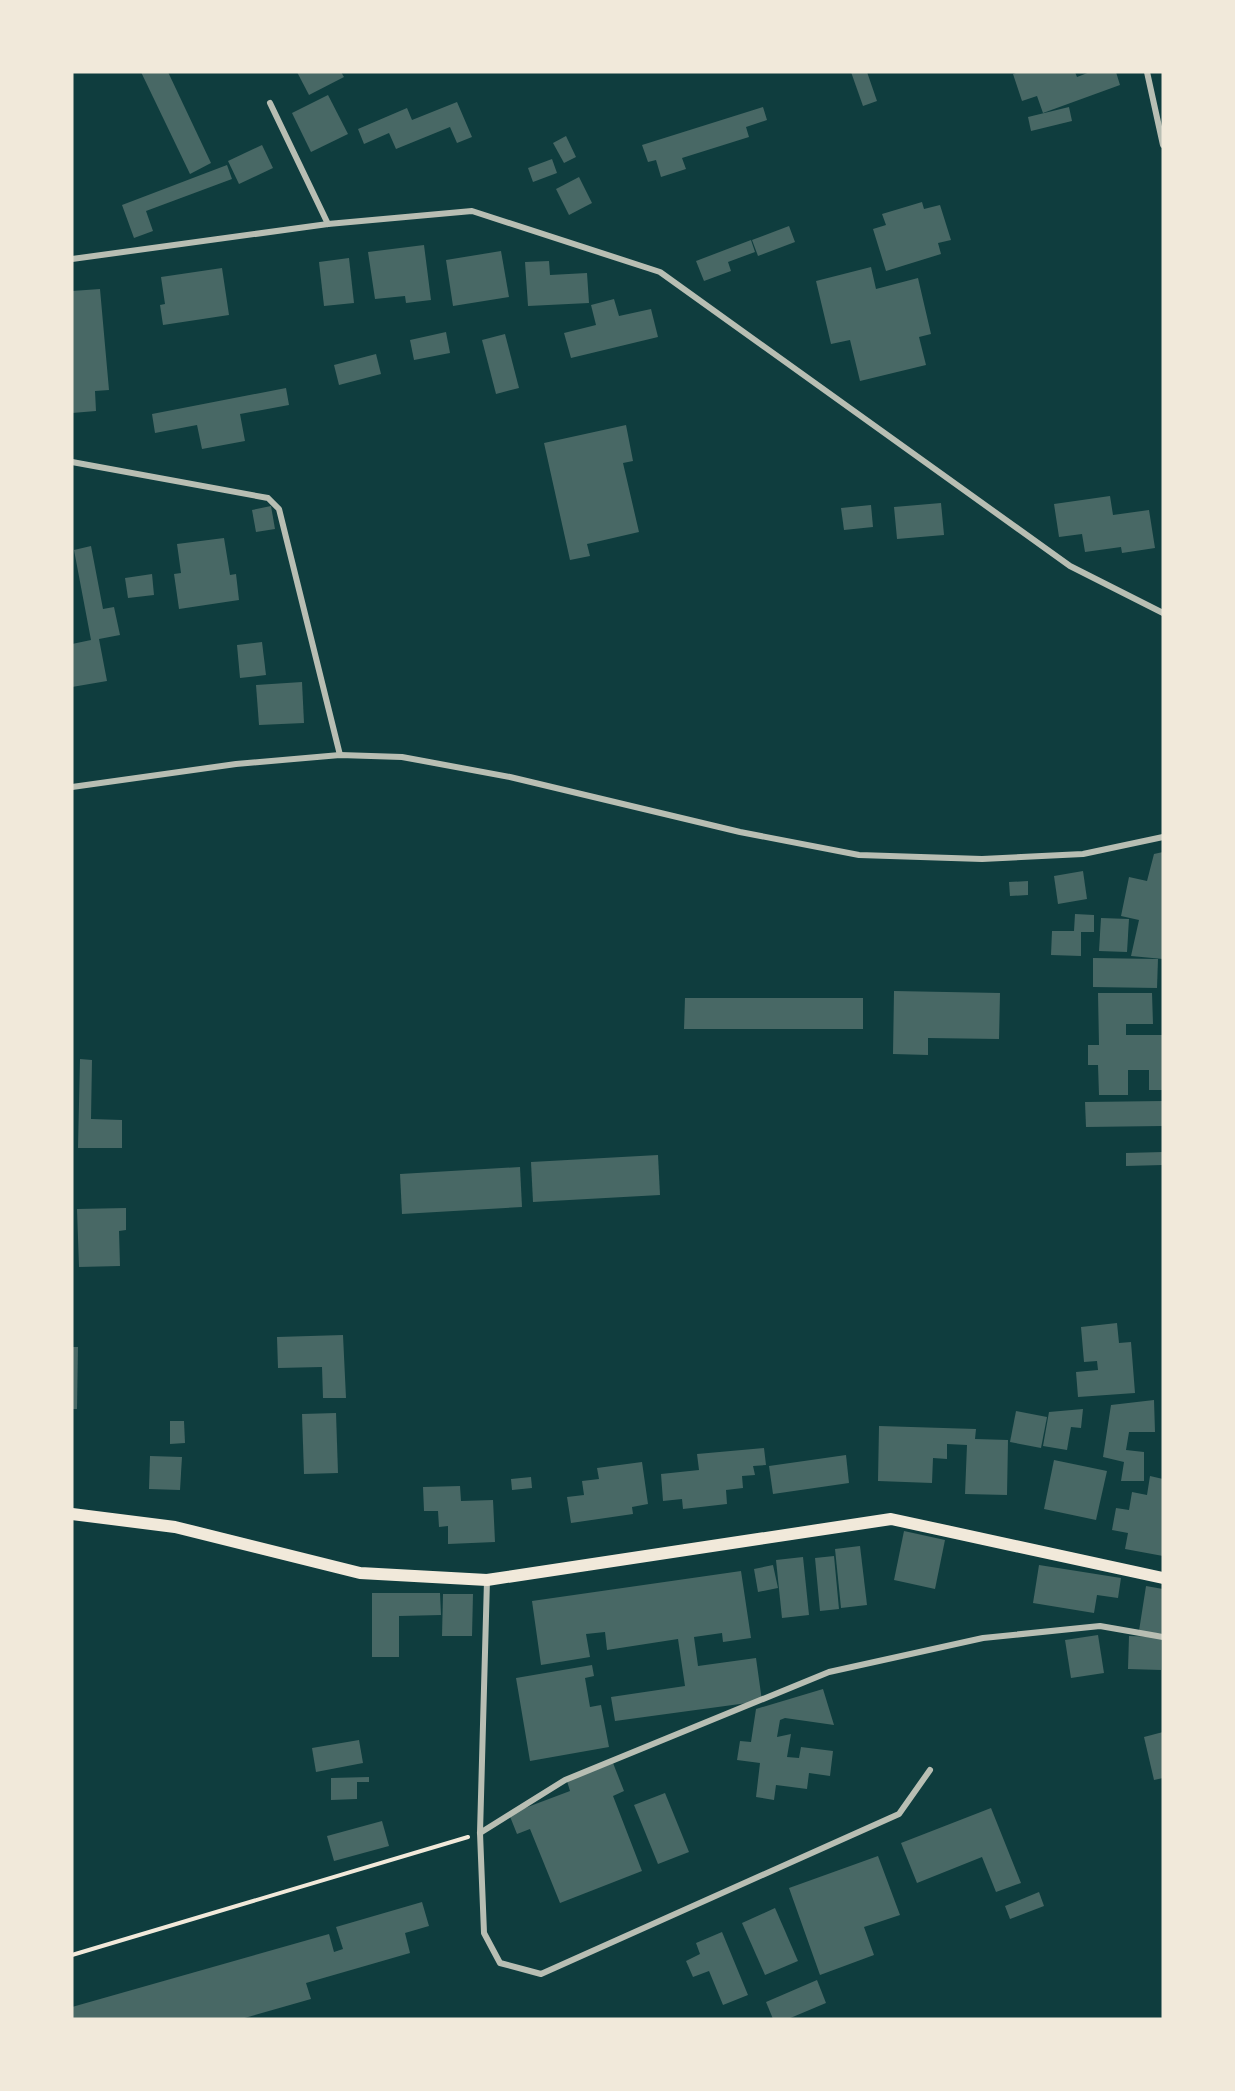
<svg xmlns="http://www.w3.org/2000/svg" width="1235" height="2091" font-family="'Space Grotesk',sans-serif">
	<rect width="100%" height="100%" fill="#0f3d3e"/>
	<g fill="#486865">
		<path d="M141,72h27l43,91 -21,11z"/>
		<path d="M297,72h44l3,5 -35,18z"/>
		<path d="M851,72h16l10,29 -14,5z"/>
		<path d="M1019,72h56l2,5 13,-5h26l4,13 -77,28 -6,-17 -15,5 -9,-27z"/>
		<path d="M328,95l20,39 -37,18 -19,-39z"/>
		<path d="M457,102l15,35 -15,6 -7,-16 -54,22 -7,-16 -25,11 -6,-15 49,-21 5,12z"/>
		<path d="M763,107l4,13 -21,7 3,10 -67,21 4,11 -25,8 -5,-17 -8,2 -6,-17z"/>
		<path d="M1069,107l3,14 -41,10 -3,-14z"/>
		<path d="M566,136l10,21 -12,6 -11,-20z"/>
		<path d="M262,145l11,23 -34,16 -11,-23z"/>
		<path d="M552,159l5,14 -24,9 -5,-14z"/>
		<path d="M227,165l5,14 -86,32 7,20 -19,7 -12,-33z"/>
		<path d="M579,177l13,26 -23,12 -13,-26z"/>
		<path d="M922,202l2,7 16,-4 11,35 -13,3 3,11 -55,17 -13,-42 13,-4 -4,-11z"/>
		<path d="M789,226l6,16 -37,14 -6,-16z"/>
		<path d="M751,240l4,12 -27,10 3,9 -27,10 -8,-20z"/>
		<path d="M424,245l7,55 -25,3 -1,-7 -30,3 -7,-47z"/>
		<path d="M501,251l8,46 -56,9 -7,-46z"/>
		<path d="M349,258l5,45 -30,3 -5,-44z"/>
		<path d="M549,261l1,14 37,-2 2,30 -61,3 -3,-44z"/>
		<path d="M871,267l5,22 42,-11 13,56 -12,3 7,28 -66,16 -10,-41 -19,4 -15,-63z"/>
		<path d="M222,268l7,47 -66,10 -3,-20 5,-1 -4,-27z"/>
		<path d="M100,289l9,101 -14,1 1,20 -24,2v-122z"/>
		<path d="M614,299l5,17 32,-7 7,28 -87,21 -7,-25 32,-8 -5,-20z"/>
		<path d="M446,332l4,21 -36,7 -4,-20z"/>
		<path d="M505,334l14,54 -23,6 -14,-54z"/>
		<path d="M376,354l5,20 -42,11 -5,-20z"/>
		<path d="M286,388l3,17 -49,9 5,27 -43,8 -5,-24 -42,8 -3,-19z"/>
		<path d="M626,425l7,36 -10,2 16,69 -52,12 3,12 -20,4 -26,-117z"/>
		<path d="M1110,496l3,19 36,-5 6,38 -33,5 -1,-6 -36,5 -3,-18 -23,3 -5,-33z"/>
		<path d="M941,503l3,32 -47,4 -3,-32z"/>
		<path d="M871,505l2,22 -29,3 -3,-22z"/>
		<path d="M271,506l4,23 -19,3 -4,-22z"/>
		<path d="M224,538l6,37 6,-1 3,26 -60,9 -5,-35 7,-1 -4,-29z"/>
		<path d="M91,546l12,63 11,-2 6,28 -21,4 8,42 -35,6v-43l19,-4 -17,-90z"/>
		<path d="M152,574l2,21 -26,3 -3,-20z"/>
		<path d="M262,642l4,33 -26,3 -3,-33z"/>
		<path d="M302,682l2,41 -45,2 -3,-40z"/>
		<path d="M1163,852v107l-32,-3 8,-36 -18,-4 8,-39 18,4 7,-27z"/>
		<path d="M1083,871l4,28 -29,5 -4,-28z"/>
		<path d="M1028,881v14l-18,1 -1,-14z"/>
		<path d="M1075,914l19,1v17h-13v24l-30,-1 1,-24h22z"/>
		<path d="M1101,918l28,1 -2,33 -28,-1z"/>
		<path d="M1093,958l65,1 -1,29 -64,-1z"/>
		<path d="M894,991l106,2 -1,46 -71,-1v17l-35,-1z"/>
		<path d="M1098,993h54l1,31h-27v11h37v55h-14v-20h-21v25h-29l-1,-30h-10v-20h11z"/>
		<path d="M685,998h178v31h-179z"/>
		<path d="M80,1059l12,1 -1,59 31,1v28h-44z"/>
		<path d="M1163,1101v25l-77,1 -1,-25z"/>
		<path d="M1163,1152v13l-37,1v-13z"/>
		<path d="M658,1155l2,40 -127,7 -2,-40z"/>
		<path d="M520,1167l2,40 -120,7 -2,-40z"/>
		<path d="M126,1208v22l-7,1 1,35 -41,1 -2,-58z"/>
		<path d="M1117,1323l2,20 12,-1 4,51 -57,4 -2,-25 22,-2 -1,-9 -13,1 -3,-35z"/>
		<path d="M343,1335l3,63h-23l-1,-31 -44,1 -1,-31z"/>
		<path d="M72,1347h6l-1,62h-5z"/>
		<path d="M1154,1400l1,32h-26l-3,18 18,2v29h-23l3,-19 -21,-5 8,-52z"/>
		<path d="M1083,1409l-2,19 -10,-1 -4,23 -24,-4 6,-34z"/>
		<path d="M1016,1411l31,6 -6,31 -31,-6z"/>
		<path d="M336,1413l2,60 -34,1 -2,-60z"/>
		<path d="M170,1421h14l1,22 -15,1z"/>
		<path d="M879,1426l97,3 -1,10 33,1 -1,55 -42,-1 2,-49 -20,-1v15l-14,-1 -1,25 -54,-2z"/>
		<path d="M764,1448l2,17 -13,1 2,9 -13,1 1,12 -17,2 1,14 -44,5 -1,-10 -19,2 -2,-27 38,-4 -2,-16z"/>
		<path d="M846,1455l3,28 -76,11 -4,-28z"/>
		<path d="M150,1456l32,1 -2,33 -31,-1z"/>
		<path d="M1054,1460l53,11 -11,49 -52,-11z"/>
		<path d="M642,1462l6,42 -16,3 1,7 -62,9 -4,-26 17,-2 -2,-14 17,-2 -2,-11z"/>
		<path d="M1150,1476l13,3v77l-38,-7 3,-16 -16,-3 4,-22 13,2 3,-18 15,3z"/>
		<path d="M531,1477l1,11 -20,2 -1,-11z"/>
		<path d="M460,1486l1,15 32,-1 2,42 -47,2v-18l-9,1 -1,-16h-14l-1,-24z"/>
		<path d="M904,1531l41,9 -10,49 -41,-9z"/>
		<path d="M860,1546l7,59 -26,3 -6,-59z"/>
		<path d="M834,1556l5,53 -19,2 -5,-53z"/>
		<path d="M803,1557l6,58 -27,3 -6,-58z"/>
		<path d="M773,1565l5,23 -20,4 -4,-23z"/>
		<path d="M1039,1565l82,13 -3,20 -21,-3 -3,18 -61,-10z"/>
		<path d="M741,1571l10,67 -28,4 -1,-9 -28,4 4,29 58,-8 6,43 -147,20 -4,-24 74,-11 -7,-47 -71,11 -2,-18 -19,2 4,23 -49,8 -9,-64z"/>
		<path d="M1146,1586l17,3v45l-24,-3z"/>
		<path d="M372,1593h68l1,22 -42,1v41h-27z"/>
		<path d="M443,1594h30l-1,42h-30z"/>
		<path d="M1098,1635l6,38 -33,5 -6,-38z"/>
		<path d="M1129,1636l32,1v33l-33,-1z"/>
		<path d="M592,1665l2,11 -9,2 5,29 11,-2 8,42 -79,14 -14,-83z"/>
		<path d="M823,1689l11,36 -49,-7 -5,2 -3,17 14,-3 -4,23 12,1 2,-11 32,4 -3,25 -21,-3 -2,16 -31,-4 -2,15 -18,-3 4,-34 -23,-3 3,-19 11,1 5,-33z"/>
		<path d="M1163,1732v46l-9,2 -10,-43z"/>
		<path d="M359,1740l4,23 -47,9 -4,-24z"/>
		<path d="M613,1763l11,28 -11,5 29,75 -82,32 -30,-74 -13,5 -8,-20 61,-23 -3,-10z"/>
		<path d="M369,1777v5h-12v17l-26,1v-22z"/>
		<path d="M665,1793l24,59 -31,12 -24,-59z"/>
		<path d="M991,1808l30,75 -25,9 -14,-35 -65,26 -16,-40z"/>
		<path d="M382,1821l7,25 -55,15 -7,-25z"/>
		<path d="M878,1856l22,59 -36,12 10,28 -54,20 -31,-87z"/>
		<path d="M1039,1892l5,14 -34,13 -5,-13z"/>
		<path d="M422,1902l7,24 -24,7 5,20 -104,30 5,16 -70,20h-169v-12l257,-73 5,18 9,-3 -7,-22z"/>
		<path d="M775,1908l23,53 -33,14 -23,-52z"/>
		<path d="M722,1932l26,63 -25,10 -14,-34 -16,6 -7,-16 14,-7 -4,-11z"/>
		<path d="M817,1980l9,23 -38,16h-15l-7,-17z"/>
	</g>
	<g fill="none" stroke-linecap="round" stroke-linejoin="round">
		<path stroke="#f1e9da" stroke-width="4" d="M72,1955l396,-118"/>
		<g stroke="#b8beb3" stroke-width="6">
			<path d="M1147,72l16,73"/>
			<path d="M270,103l58,121"/>
			<path d="M72,259l256,-35 144,-13 188,61 410,294 93,47"/>
			<path d="M72,462l196,36 11,11 61,246"/>
			<path d="M72,787l164,-23 104,-9 62,2 108,20 230,55 119,23 123,4 101,-5 80,-17"/>
			<path d="M487,1580l-7,253 4,100 16,30 41,11 358,-160 31,-44"/>
			<path d="M480,1833l85,-53 264,-108 154,-34 117,-12 63,11"/>
		</g>
		<path stroke="#f1e9da" stroke-width="12" d="M72,1514l103,13 185,46 127,7 404,-61 272,59"/>
	</g>
	<rect width="1235" height="2091" fill="none" stroke="#f1e9da" stroke-width="147"/>
</svg>
